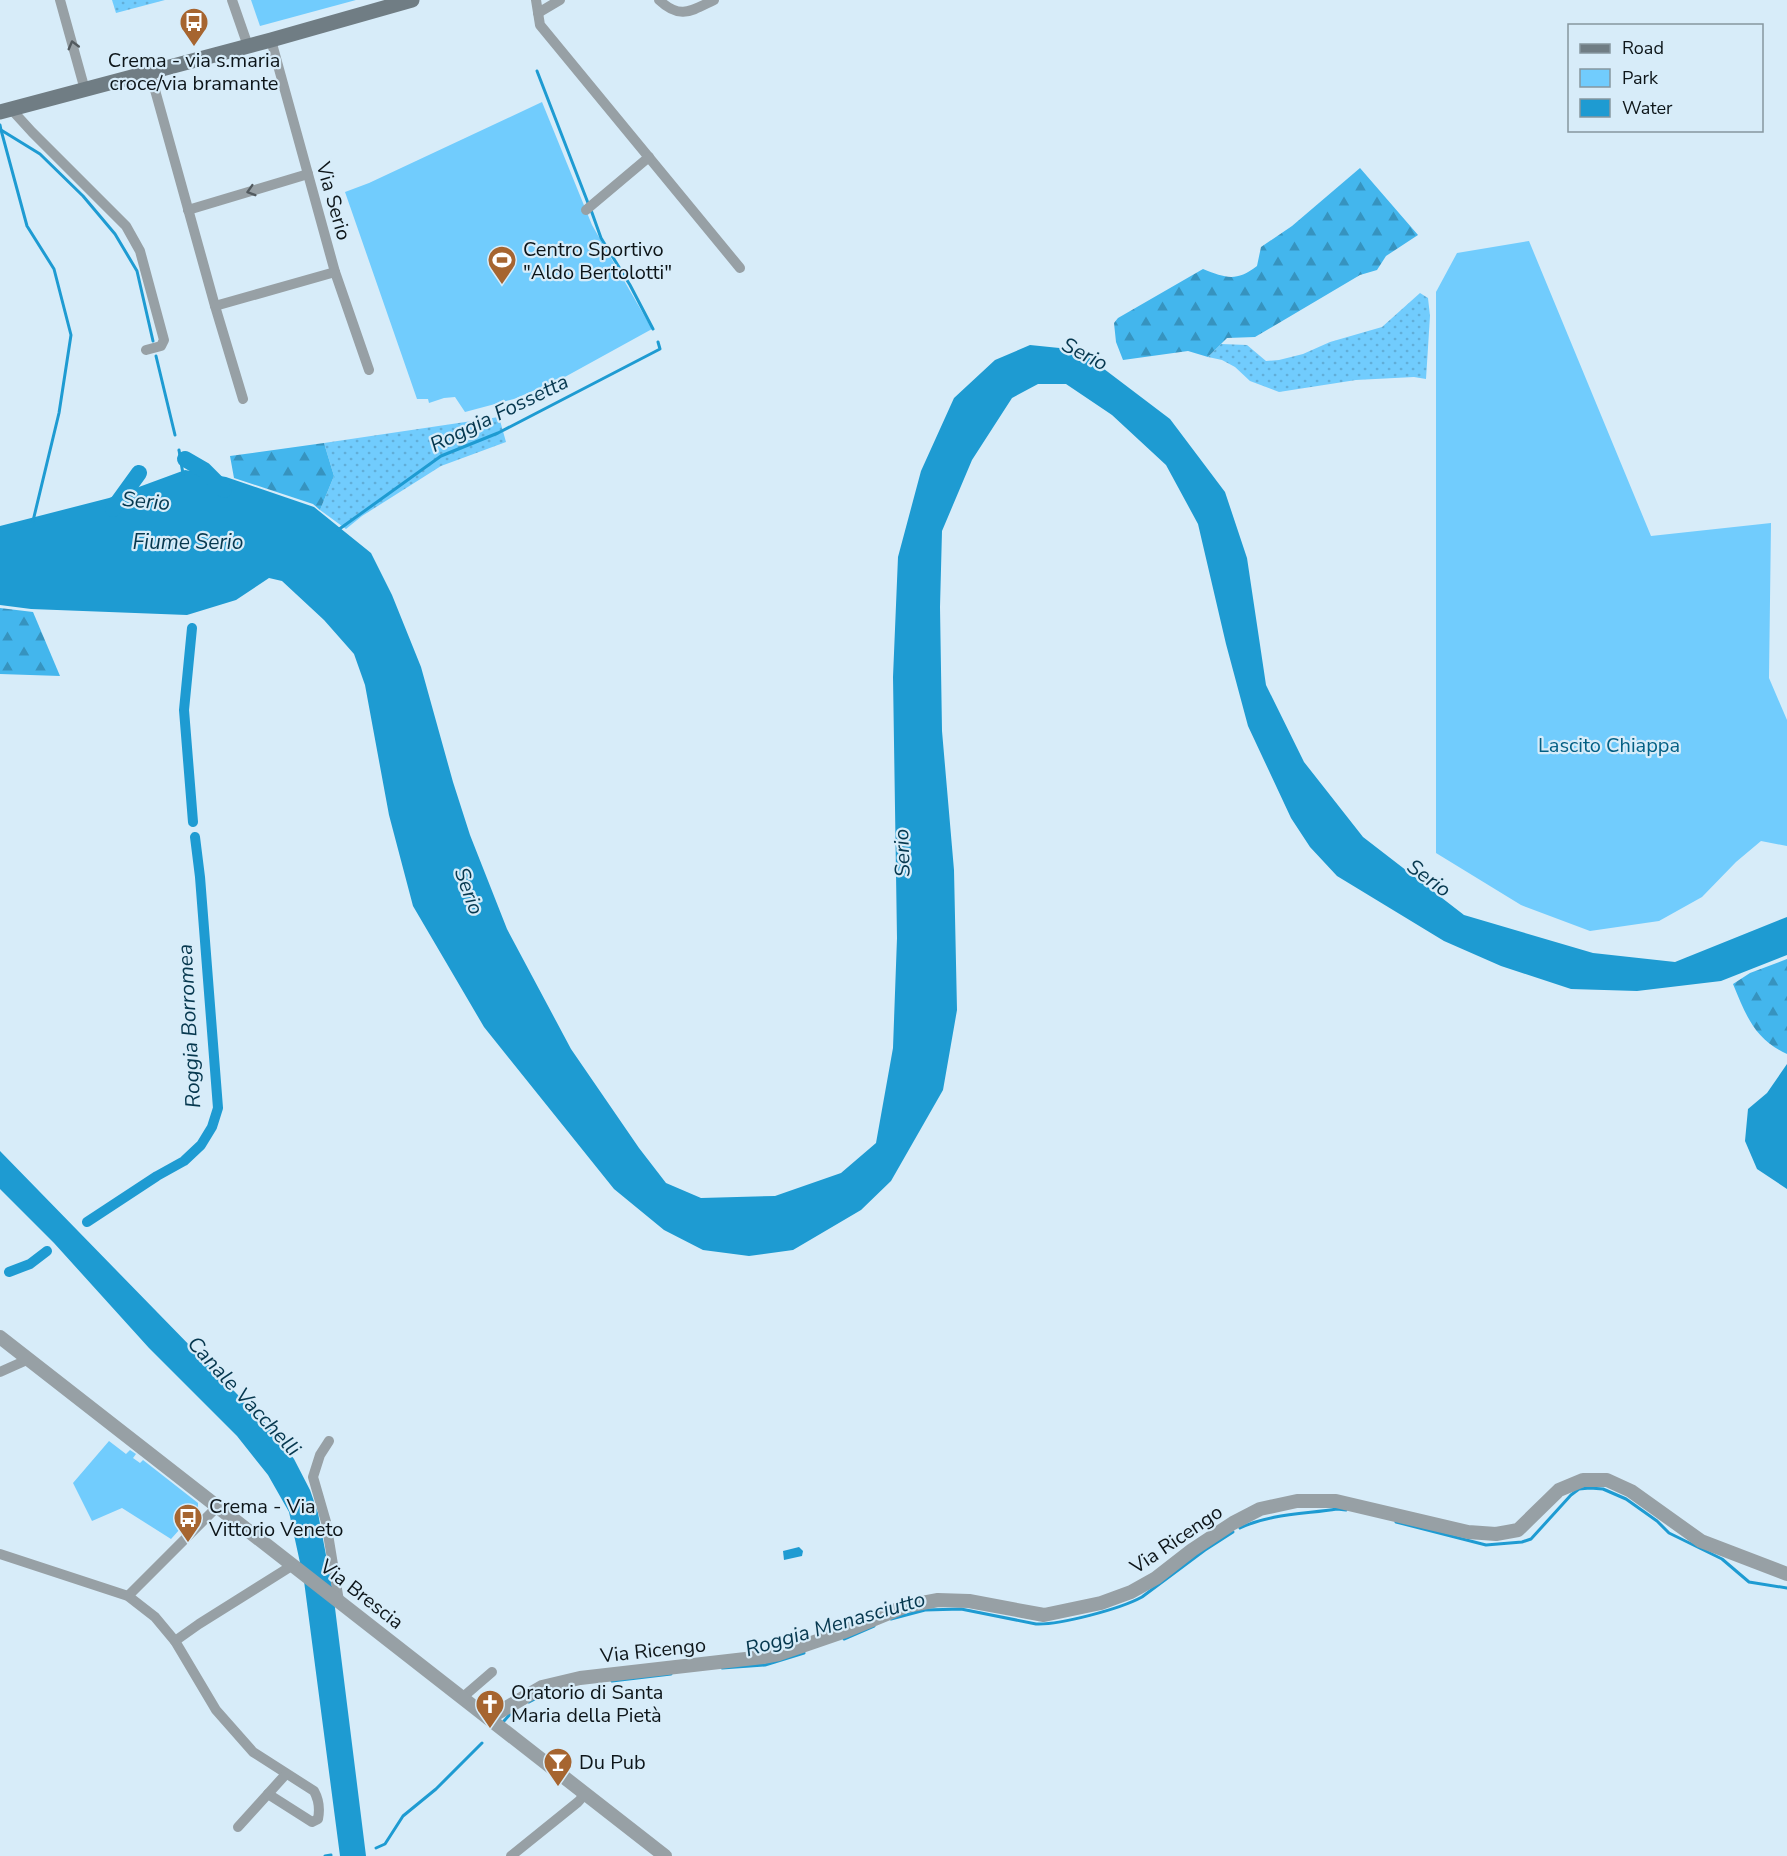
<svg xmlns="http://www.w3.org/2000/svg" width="1787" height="1856" font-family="'Nunito Sans',sans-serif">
	<defs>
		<pattern id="grass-dots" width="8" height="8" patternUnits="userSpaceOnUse" patternTransform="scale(1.5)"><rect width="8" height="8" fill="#71ccfd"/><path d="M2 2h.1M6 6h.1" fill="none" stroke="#61aed8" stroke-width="1.8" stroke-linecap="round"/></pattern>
		<pattern id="forest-firs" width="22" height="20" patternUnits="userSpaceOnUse" patternTransform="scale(1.5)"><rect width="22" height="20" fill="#43b6ed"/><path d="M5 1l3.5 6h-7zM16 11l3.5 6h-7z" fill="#3693bf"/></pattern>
	</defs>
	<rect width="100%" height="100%" fill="#d7ecf9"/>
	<g fill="url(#grass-dots)">
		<path d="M112,0h53l-49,13z"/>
		<path d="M1420,293l8,5 2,18 -4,63 -12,-2 -58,3 -77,12 -29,-11 -15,-14 -13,-7 -14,-3 13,-13 26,1 19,16 13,-1 24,-6 27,-12 52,-15z"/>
		<path d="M499,417l7,25 -65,24 -79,50 -16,13 -26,-19 14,-34 -10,-33z"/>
	</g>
	<g fill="url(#forest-firs)">
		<path d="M1360,168l58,67 -32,21 -9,14 -17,5 -105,62 -28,1 -19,19 -20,-6 -65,9 -7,-18 -2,-19 4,-5 85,-49c23,9 33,13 54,-3l4,-19 31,-21z"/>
		<path d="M324,443l10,33 -14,34 -7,-6 -79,-26 -4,-22z"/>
		<path d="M0,608l33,4 27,64 -60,-2z"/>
		<path d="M1787,959v95c-33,-15 -41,-39 -54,-70l17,-11z"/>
	</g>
	<g fill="#71ccfd">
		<path d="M251,0h105l-96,26z"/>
		<path d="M542,102l50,123 60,104 -89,49 -49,21 -49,13 -10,-15 -11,1 -15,5 -1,-4h-11l-72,-207 24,-9z"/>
		<path d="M1529,241l122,295 120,-13 -2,155 18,42v126l-26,-5 -25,21 -34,35 -43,24 -69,10 -69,-26 -85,-52v-561l21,-39z"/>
		<path d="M109,1441l17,13 4,-4 6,4 -3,4 7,5 3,-3 55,43v6l-27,30 -49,-31 -30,13 -19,-38z"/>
	</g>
	<g fill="#1e9bd2">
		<path d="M1030,345l49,5 91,69 55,73 22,66 19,127 38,77 59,75 101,78 129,38 82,9 112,-45v38l-66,26 -84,10 -66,-2 -70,-23 -57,-25 -107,-65 -27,-29 -19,-29 -43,-92 -22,-82 -28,-120 -32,-59 -54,-50 -46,-31h-28l-26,14 -40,62 -30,71 -2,76 2,124 12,139 3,140 -14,80 -52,91 -30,29 -68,40 -44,6 -46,-6 -39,-20 -50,-41 -130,-162 -71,-121 -24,-91 -24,-130 -11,-31 -30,-34 -42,-39 -13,-3 -33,22 -49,15 -156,-6 -31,-4v-79l109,-28 76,-28 41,7 88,30 57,46 21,42 29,72 32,115 17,53 37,94 64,120 68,99 27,35 35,15 74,-2 66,-23 35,-30 17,-95 4,-110 -4,-261 5,-120 23,-86 33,-73 41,-38z"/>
		<path d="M1787,1064v125l-30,-20 -12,-28 3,-32 19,-16z"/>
		<path d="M0,1151l273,280 21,28 16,31 8,23 15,79 33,264h-26l-36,-275 -15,-69 -21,-37 -31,-39 -88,-88 -95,-105 -54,-54z"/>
		<path d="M799,1547l4,4 -1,5 -18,4 -1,-9z"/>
	</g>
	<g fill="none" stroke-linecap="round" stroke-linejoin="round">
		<g stroke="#1e9bd2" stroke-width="3">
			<path d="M537,71l51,132"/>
			<path d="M0,125l1,5 39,24 43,42 32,38 22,37 16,70"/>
			<path d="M1,130l26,96 27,43 17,66 -12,78 -26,108"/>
			<path d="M591,210l10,28 29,47 23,44"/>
			<path d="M156,356l19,79"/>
			<path d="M179,450l4,24"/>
			<path d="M338,530l103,-74 57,-23 162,-84 -2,-7"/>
			<path d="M1396,1522l90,23 36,-3 9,-3 40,-44 8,-6 11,-1 13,1 23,10 31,22 12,12 53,26 27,23 38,6"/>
			<path d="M1240,1528c29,-14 65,-14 97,-19l9,1"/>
			<path d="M891,1619l34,-9 36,-1 75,15c24,1 84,-15 106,-27l63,-47 28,-18"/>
			<path d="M844,1639l30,-13"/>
			<path d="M722,1668l43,-3 39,-12"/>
			<path d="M612,1681l59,-7"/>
			<path d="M529,1702l21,-11"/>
			<path d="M504,1721l9,-10"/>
			<path d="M376,1848l9,-4 18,-28 33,-27 46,-46"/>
			<path d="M325,1856l6,-1"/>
		</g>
		<g stroke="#1e9bd2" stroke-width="10">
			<path d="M192,628l-8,82 9,112"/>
			<path d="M87,1222l70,-46 27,-15 17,-16 11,-18 6,-19 -18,-231 -5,-40"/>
			<path d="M9,1272l21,-8 17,-13"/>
		</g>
		<g stroke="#1e9bd2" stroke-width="16">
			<path d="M185,459l19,11 20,20"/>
			<path d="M113,509l26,-36"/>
		</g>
		<g stroke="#97a0a5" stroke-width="10">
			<path d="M60,0l25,90"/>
			<path d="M232,0l16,46"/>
			<path d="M536,0l4,25 200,243"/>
			<path d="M659,0c21,20 32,11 55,0"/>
			<path d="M538,13l22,-13"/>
			<path d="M271,40l64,232 34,98"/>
			<path d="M150,72l65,234 28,93"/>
			<path d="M11,109l21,23 94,94 14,25 24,89 -3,6 -15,4"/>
			<path d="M188,210l120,-36"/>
			<path d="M586,210l63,-53"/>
			<path d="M215,306l120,-34"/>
			<path d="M0,1372l29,-13"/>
			<path d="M329,1441l-9,14 -7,22 13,45 13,79"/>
			<path d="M0,1554l128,42 27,21 20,24 41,69 37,42 61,39c5,9 6,18 4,28l-6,3 -44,-28"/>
			<path d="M128,1596l89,-89"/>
			<path d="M175,1641l24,-17 94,-59"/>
			<path d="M463,1697l29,-25"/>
			<path d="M238,1827l48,-53"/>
			<path d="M511,1856l67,-54 8,-9"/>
		</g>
		<g stroke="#97a0a5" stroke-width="14">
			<path d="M0,1337l665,519"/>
			<path d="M489,1718l53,-31 38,-9 183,-21 16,-3 64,-22 63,-26 32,-6 31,1 75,14 57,-12 30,-11 25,-14 36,-28 41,-27 27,-14 37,-8h39l132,31 28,2 22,-4 41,-40 24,-10h24l24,11 70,50 86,33"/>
		</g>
		<path stroke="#707d84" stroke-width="15" d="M0,112l271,-72 141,-40"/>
	</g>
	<defs><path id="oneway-chevron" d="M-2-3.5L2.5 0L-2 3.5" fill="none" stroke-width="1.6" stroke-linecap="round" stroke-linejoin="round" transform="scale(1.5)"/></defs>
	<g stroke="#525a5f">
		<use href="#oneway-chevron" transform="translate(73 45) rotate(-105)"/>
		<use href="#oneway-chevron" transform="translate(251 191) rotate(163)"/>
	</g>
	<defs>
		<g id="bus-pin" transform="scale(1.5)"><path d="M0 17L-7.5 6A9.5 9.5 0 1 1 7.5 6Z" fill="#a66530" stroke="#d7ecf9"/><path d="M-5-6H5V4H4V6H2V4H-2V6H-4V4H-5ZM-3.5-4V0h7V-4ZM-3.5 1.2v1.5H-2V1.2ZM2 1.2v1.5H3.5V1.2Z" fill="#fff"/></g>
		<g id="stadium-pin" transform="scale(1.5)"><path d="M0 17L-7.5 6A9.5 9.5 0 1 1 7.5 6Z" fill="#a66530" stroke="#d7ecf9"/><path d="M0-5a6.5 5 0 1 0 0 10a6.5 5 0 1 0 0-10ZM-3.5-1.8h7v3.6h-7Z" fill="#fff"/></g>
		<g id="church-pin" transform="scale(1.5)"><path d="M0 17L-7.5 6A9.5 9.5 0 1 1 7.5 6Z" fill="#a66530" stroke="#d7ecf9"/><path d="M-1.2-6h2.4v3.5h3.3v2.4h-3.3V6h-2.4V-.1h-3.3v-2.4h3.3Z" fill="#fff"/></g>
		<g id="bar-pin" transform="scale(1.5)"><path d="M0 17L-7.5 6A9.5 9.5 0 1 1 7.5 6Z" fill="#a66530" stroke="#d7ecf9"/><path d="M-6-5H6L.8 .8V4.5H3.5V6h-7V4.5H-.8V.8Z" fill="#fff"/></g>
	</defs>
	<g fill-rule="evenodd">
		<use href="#bus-pin" x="194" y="22"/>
		<use href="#stadium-pin" x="502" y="260"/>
		<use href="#bus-pin" x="188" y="1518"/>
		<use href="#church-pin" x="490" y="1704"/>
		<use href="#bar-pin" x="558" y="1762"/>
	</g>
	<g text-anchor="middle" stroke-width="4.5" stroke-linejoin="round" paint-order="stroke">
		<g font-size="20" fill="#0d1519" stroke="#d7ecf9" text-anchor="start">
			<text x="194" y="67" text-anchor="middle">Crema - via s.maria<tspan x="194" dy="23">croce/via bramante</tspan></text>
			<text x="523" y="256">Centro Sportivo<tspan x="523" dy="23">"Aldo Bertolotti"</tspan></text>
			<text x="209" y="1513">Crema - Via<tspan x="209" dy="23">Vittorio Veneto</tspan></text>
			<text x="511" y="1699">Oratorio di Santa<tspan x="511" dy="23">Maria della Pietà</tspan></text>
			<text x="579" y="1769">Du Pub</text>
		</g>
		<g font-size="20" fill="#0d1519" stroke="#d7ecf9">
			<text transform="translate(334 201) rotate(74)" y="7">Via Serio</text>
			<text transform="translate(1176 1539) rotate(-34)" y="7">Via Ricengo</text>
			<text transform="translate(362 1594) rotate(38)" y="7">Via Brescia</text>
			<text transform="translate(653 1650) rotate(-6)" y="7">Via Ricengo</text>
		</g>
		<g font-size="20" fill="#025f84" stroke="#d7ecf9">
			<text x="1609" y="752">Lascito Chiappa</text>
		</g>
		<g font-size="21" font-style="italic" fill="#06384f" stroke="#d7ecf9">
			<text transform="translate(1085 354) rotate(27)" y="7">Serio</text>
			<text transform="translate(499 413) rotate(-26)" y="7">Roggia Fossetta</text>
			<text transform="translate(146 501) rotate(5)" y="7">Serio</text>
			<text x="188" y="549">Fiume Serio</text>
			<text transform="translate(902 853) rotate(-92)" y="7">Serio</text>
			<text transform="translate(1429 878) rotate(36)" y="7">Serio</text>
			<text transform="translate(469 891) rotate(70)" y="7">Serio</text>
			<text transform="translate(189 1026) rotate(-93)" y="7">Roggia Borromea</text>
			<text transform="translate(244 1396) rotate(47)" y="7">Canale Vacchelli</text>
			<text transform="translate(835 1624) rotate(-16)" y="7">Roggia Menasciutto</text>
		</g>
	</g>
	<rect x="1568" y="24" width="195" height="108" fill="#d7ecf9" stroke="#86969f" stroke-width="1.5"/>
	<rect x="1580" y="44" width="30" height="9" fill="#707d84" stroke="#86969f" stroke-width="1.5"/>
	<text x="1622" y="54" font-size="18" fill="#0d1519">Road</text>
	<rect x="1580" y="69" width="30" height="18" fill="#71ccfd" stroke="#86969f" stroke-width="1.5"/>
	<text x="1622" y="84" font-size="18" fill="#0d1519">Park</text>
	<rect x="1580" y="99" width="30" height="18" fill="#1e9bd2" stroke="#86969f" stroke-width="1.5"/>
	<text x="1622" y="114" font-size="18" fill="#0d1519">Water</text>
</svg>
